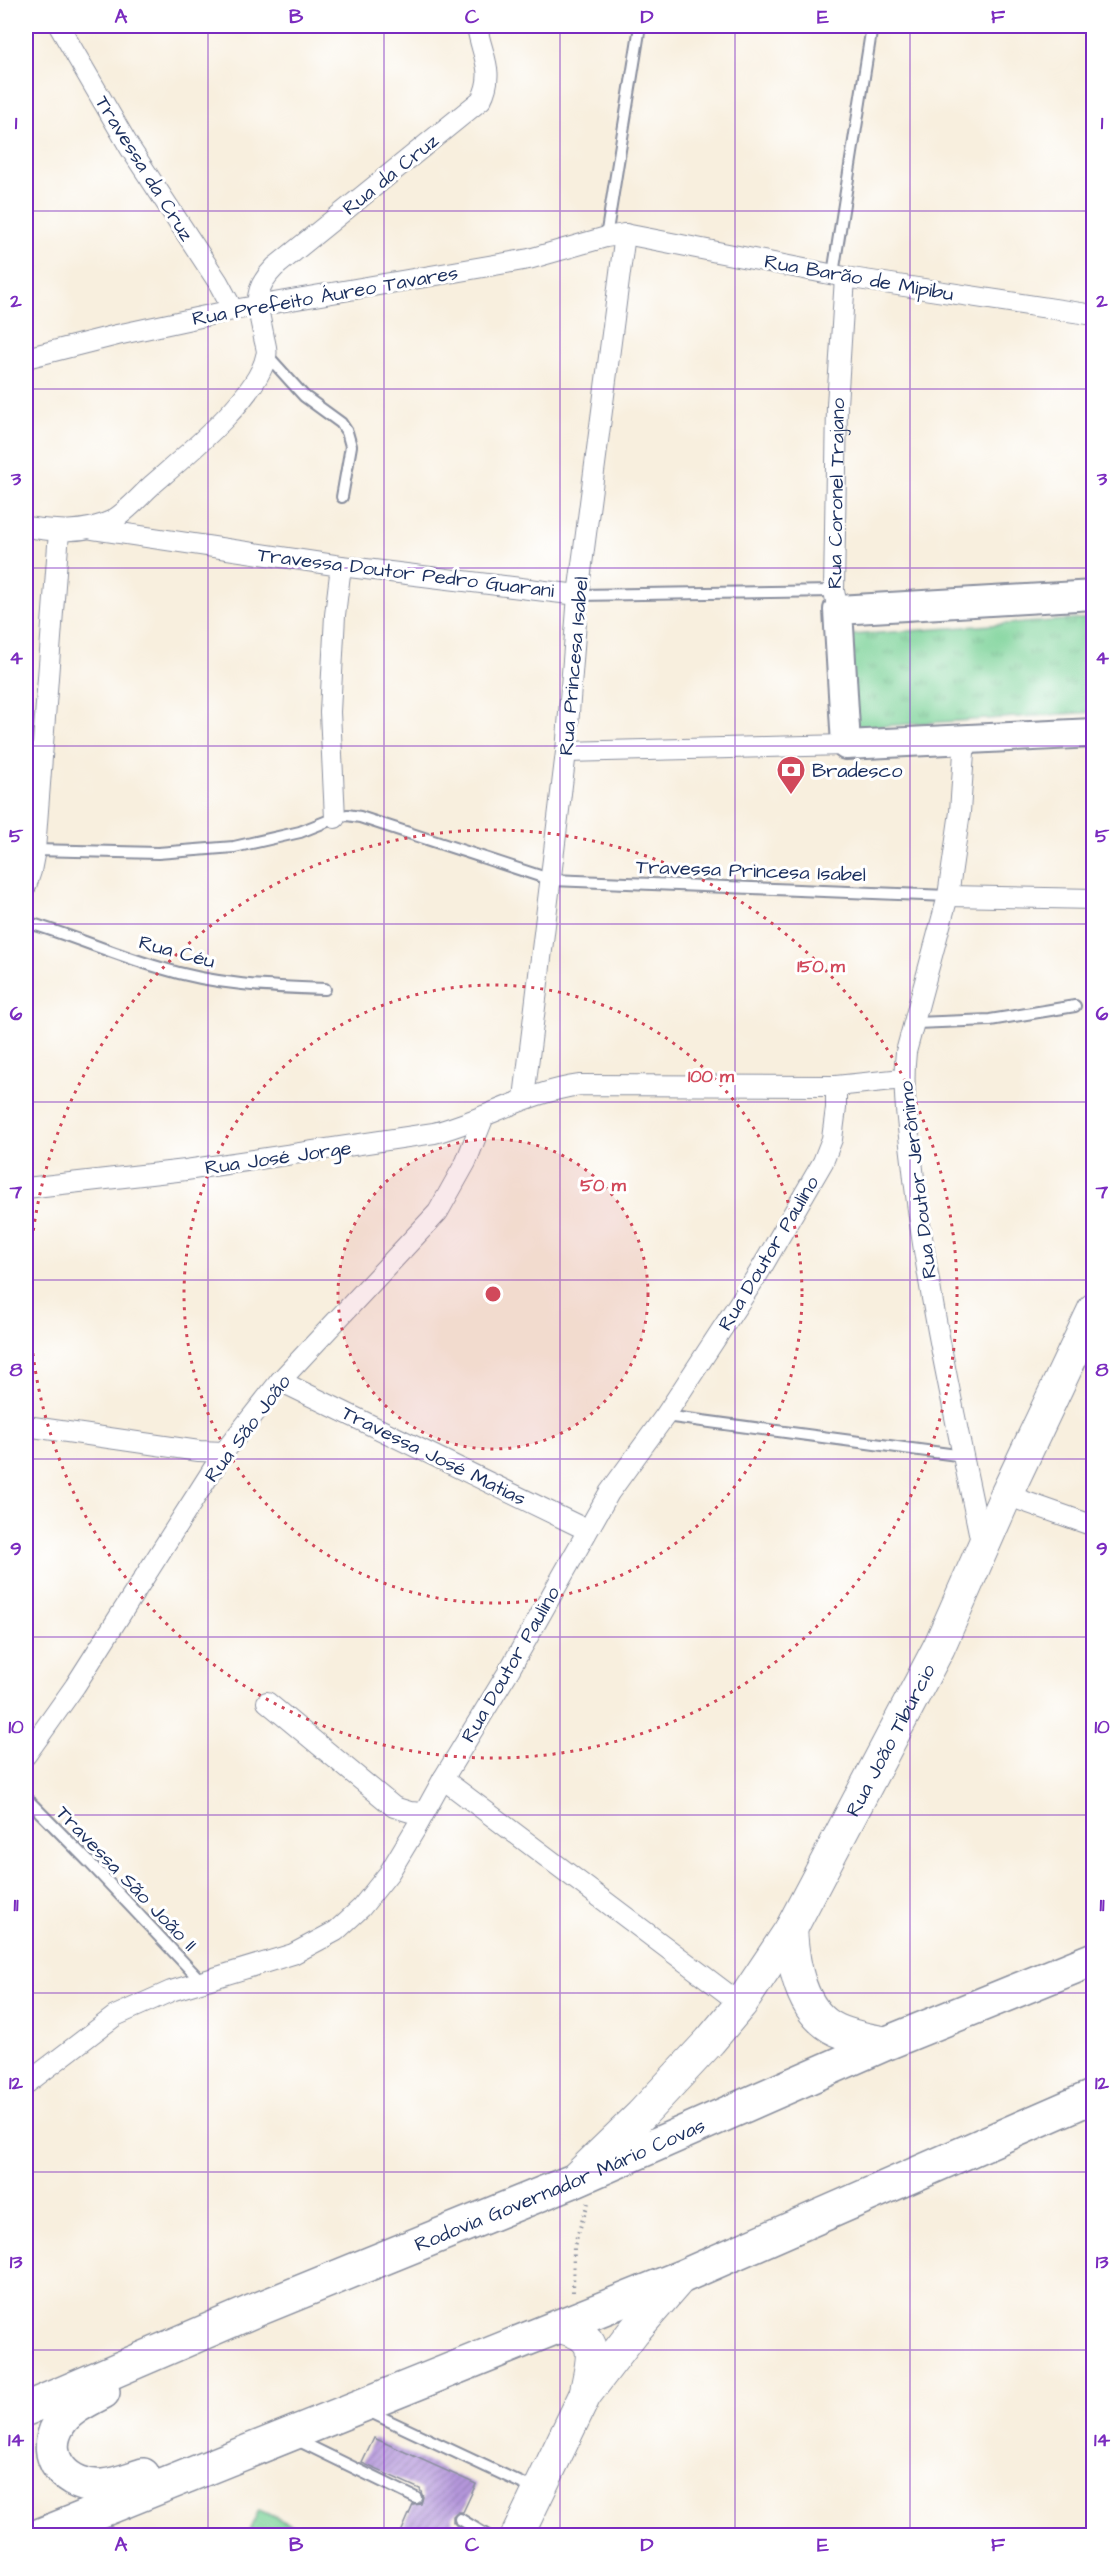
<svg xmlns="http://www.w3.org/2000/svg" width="1119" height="2561" font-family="'Architects Daughter',sans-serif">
	<defs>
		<pattern id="park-tufts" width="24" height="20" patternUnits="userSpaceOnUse" patternTransform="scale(1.5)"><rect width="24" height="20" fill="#79d196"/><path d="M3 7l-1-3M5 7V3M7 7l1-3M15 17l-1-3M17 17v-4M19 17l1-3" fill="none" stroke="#62aa7e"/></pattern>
		<pattern id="building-hatch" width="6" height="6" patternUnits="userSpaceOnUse" patternTransform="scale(1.5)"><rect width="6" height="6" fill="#b597db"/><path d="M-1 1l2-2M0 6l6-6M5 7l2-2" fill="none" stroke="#927cb5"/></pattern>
	</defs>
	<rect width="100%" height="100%" fill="#fff"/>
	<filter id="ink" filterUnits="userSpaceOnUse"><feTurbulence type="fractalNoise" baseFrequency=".0167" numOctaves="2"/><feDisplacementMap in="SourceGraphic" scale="12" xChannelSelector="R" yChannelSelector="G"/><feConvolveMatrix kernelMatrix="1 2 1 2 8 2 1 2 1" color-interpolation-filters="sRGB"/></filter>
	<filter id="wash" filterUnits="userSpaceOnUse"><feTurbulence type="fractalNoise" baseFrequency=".008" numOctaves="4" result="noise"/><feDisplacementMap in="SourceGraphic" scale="24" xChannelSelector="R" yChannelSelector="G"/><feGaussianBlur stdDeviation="1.35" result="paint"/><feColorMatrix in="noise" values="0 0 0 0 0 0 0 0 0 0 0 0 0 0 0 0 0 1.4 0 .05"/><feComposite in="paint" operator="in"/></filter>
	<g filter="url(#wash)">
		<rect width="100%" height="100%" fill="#f8efde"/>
		<path fill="url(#park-tufts)" stroke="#4a807a" stroke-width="1.5" d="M1093,618v94l-241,16v-93z"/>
		<path fill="#79d196" stroke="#4a807a" stroke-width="1.5" d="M259,2510l55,25h1h-68z"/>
		<g id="blocks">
			<path fill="url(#building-hatch)" d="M374,2438l102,46 -13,28h-6l-4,4v6l4,4 -4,9h-53l13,-30 8,-1 2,-7 -3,-8 -58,-26z"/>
		</g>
	</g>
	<g filter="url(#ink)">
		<use href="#blocks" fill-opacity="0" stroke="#8a8f9e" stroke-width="1.5"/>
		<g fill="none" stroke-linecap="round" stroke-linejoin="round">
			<g stroke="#8a8f9e" stroke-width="14">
				<g id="lane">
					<path d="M606,237l34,-211"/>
					<path d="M833,274l39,-248"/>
					<path d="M267,355l37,41 37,27 6,9 4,14 -9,51"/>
					<path d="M578,595l256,-4"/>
					<path d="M35,850l123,3 76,-6 66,-15 35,-14 12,-3 13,2 192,63 396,16"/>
					<path d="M26,922c45,13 89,33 135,46 54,17 108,19 164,21"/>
					<path d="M916,1023l74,-3 85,-14"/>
					<path d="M665,1416l299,40"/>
					<path d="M26,1798l63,64 113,120"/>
					<path d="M368,2411l168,79"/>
					<path d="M297,2440l119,58"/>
					<path d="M460,2519l28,17"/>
				</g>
			</g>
			<g stroke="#8a8f9e" stroke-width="22">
				<g id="street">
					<path d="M59,26l71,122 88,134 15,28"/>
					<path d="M26,358l91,-23 116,-25 296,-51 77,-22 19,-3 220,43 249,38"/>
					<path d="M26,527c27,4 58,7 85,-6 15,-8 28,-24 41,-36 32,-28 106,-88 114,-129 2,-5 -1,-13 -2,-18 -6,-32 -14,-46 11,-71l206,-167c15,-29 0,-45 -4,-74"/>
					<path d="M93,529l248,37 237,29"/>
					<path id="s1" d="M838,610l-4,-19 3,-186 8,-128"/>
					<path d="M965,738l-5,74 -12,84 -42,156c-5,43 4,85 8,127 15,124 43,246 68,368"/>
					<path d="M566,752l280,-7"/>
					<path d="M335,818l-5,-106 5,-97 6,-49"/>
					<path d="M26,886l5,-15 4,-21 24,-318"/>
					<path d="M948,896l146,3"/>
					<path d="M524,1098l42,-346 12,-157 47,-361"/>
					<path d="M26,1188l160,-18 248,-37c50,-13 94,-41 146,-48l256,1 67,-7"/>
					<path d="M280,1381l307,149"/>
					<path d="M26,1426l173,25 25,1"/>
					<path d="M1006,1495l88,31"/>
					<path d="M267,1702l127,105 16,5 13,1"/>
					<path d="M26,1755l49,-69 149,-234 56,-71 158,-169 28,-50 18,-46"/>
					<path d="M443,1779l298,225"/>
					<path d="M26,2084l89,-68 56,-25 122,-37 43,-23 25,-23 28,-35 27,-45 27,-49 64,-105 102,-181 56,-77 93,-142 65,-112 9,-23 4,-31v-22"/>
				</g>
			</g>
			<g stroke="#8a8f9e" stroke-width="32">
				<path id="secondary" d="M1094,595l-256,15 8,135 248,-12"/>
			</g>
			<g stroke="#8a8f9e" stroke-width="34">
				<g id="primary">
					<path d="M791,1929c2,35 9,84 46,101 16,7 33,10 50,13"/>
					<path id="s2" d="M577,2177l64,-62 69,-74 31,-37 50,-75 148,-282 67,-152 88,-186"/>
					<path d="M559,2327c43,10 34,28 27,64"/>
					<path d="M517,2536l68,-141 49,-64 47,-54"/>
				</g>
			</g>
			<g stroke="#8a8f9e" stroke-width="36">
				<g id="highway">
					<path d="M103,2392c-15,8 -35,17 -44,32 -20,33 8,65 44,62 13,-1 27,-7 40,-11"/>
					<path id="s3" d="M26,2409l225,-97 322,-131 314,-138 207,-84"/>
					<path d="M38,2536l643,-259 413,-181"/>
				</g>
			</g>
			<path stroke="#8a8f9e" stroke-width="4" stroke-dasharray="1.5 4.5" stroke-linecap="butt" d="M573,2292l1,-46 14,-43"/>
			<use href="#lane" stroke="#fff" stroke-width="10"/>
			<use href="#street" stroke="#fff" stroke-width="20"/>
			<use href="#secondary" stroke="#fff" stroke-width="28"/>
			<use href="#primary" stroke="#fff" stroke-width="32"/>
			<use href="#highway" stroke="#fff" stroke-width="33"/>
		</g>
	</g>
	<path fill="none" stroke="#7b2cbf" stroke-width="1.5" stroke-opacity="0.55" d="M208,26v2510M384,26v2510M560,26v2510M735,26v2510M910,26v2510M26,211h1068M26,389h1068M26,568h1068M26,746h1068M26,924h1068M26,1102h1068M26,1280h1068M26,1459h1068M26,1637h1068M26,1815h1068M26,1993h1068M26,2172h1068M26,2350h1068"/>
	<circle cx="493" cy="1294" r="155" fill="#d1495b" fill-opacity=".12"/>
	<g fill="none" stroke="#d1495b" stroke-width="3" stroke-dasharray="3 6">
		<circle cx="493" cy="1294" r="155"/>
		<circle cx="493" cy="1294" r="309"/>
		<circle cx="493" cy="1294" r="464"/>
	</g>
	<defs>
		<g id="bank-pin" transform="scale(1.5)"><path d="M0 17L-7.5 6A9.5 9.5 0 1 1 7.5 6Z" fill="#d1495b" stroke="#fff"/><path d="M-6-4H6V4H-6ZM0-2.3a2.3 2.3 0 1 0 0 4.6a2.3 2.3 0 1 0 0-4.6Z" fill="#fff"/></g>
	</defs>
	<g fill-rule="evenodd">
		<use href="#bank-pin" x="791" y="770"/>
	</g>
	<g text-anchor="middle" stroke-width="6" stroke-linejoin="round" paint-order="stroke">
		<g font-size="20" fill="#1b2f5e" stroke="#fff">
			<text transform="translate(145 168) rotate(58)" y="7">Travessa da Cruz</text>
			<text transform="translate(390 174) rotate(-39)" y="7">Rua da Cruz</text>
			<text transform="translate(859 277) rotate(10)" y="7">Rua Barão de Mipibu</text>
			<text transform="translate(325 295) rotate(-10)" y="7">Rua Prefeito Áureo Tavares</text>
			<text dy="7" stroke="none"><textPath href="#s1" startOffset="117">Rua Coronel Trajano</textPath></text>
			<text transform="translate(406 572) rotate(7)" y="7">Travessa Doutor Pedro Guarani</text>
			<text transform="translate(573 666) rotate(-85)" y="7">Rua Princesa Isabel</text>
			<text transform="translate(751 870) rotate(2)" y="7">Travessa Princesa Isabel</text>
			<text transform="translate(177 951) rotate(15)" y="7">Rua Céu</text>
			<text transform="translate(278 1157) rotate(-8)" y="7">Rua José Jorge</text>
			<text transform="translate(917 1180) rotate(-97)" y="7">Rua Doutor Jerônimo</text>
			<text transform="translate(768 1253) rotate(-59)" y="7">Rua Doutor Paulino</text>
			<text transform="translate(247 1428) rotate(-53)" y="7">Rua São João</text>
			<text transform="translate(434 1455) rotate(26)" y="7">Travessa José Matias</text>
			<text transform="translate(510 1664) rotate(-60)" y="7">Rua Doutor Paulino</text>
			<text dy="7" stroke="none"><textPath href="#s2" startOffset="542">Rua João Tibúrcio</textPath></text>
			<text transform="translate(127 1878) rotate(46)" y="7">Travessa São João II</text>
			<text dy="7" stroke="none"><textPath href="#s3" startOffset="579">Rodovia Governador Mário Covas</textPath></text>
		</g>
		<g font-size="20" fill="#1b2f5e" stroke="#fff" text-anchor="start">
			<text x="812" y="777">Bradesco</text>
		</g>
	</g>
	<circle cx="493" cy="1294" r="9" fill="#d1495b" stroke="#fff" stroke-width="3"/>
	<g font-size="18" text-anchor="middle" font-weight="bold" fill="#d1495b" stroke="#fff" stroke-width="6" stroke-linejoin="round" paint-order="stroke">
		<text x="821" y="972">150 m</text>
		<text x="711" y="1082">100 m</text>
		<text x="603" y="1191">50 m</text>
	</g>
	<rect width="1119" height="2561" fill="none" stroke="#fff" stroke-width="66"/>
	<rect x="33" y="33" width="1053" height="2495" fill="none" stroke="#7b2cbf" stroke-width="2"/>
	<g font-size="20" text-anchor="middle" font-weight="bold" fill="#7b2cbf">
		<text x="121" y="23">A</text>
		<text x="296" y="23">B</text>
		<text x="472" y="23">C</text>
		<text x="647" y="23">D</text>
		<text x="823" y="23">E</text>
		<text x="998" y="23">F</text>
		<text x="16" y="129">1</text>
		<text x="1102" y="129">1</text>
		<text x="16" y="307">2</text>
		<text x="1102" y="307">2</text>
		<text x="16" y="485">3</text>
		<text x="1102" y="485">3</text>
		<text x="16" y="664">4</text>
		<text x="1102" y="664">4</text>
		<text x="16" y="842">5</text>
		<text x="1102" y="842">5</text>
		<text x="16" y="1020">6</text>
		<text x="1102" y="1020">6</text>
		<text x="16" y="1198">7</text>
		<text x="1102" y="1198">7</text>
		<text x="16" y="1376">8</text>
		<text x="1102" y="1376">8</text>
		<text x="16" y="1555">9</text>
		<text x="1102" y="1555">9</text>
		<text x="16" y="1733">10</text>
		<text x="1102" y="1733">10</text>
		<text x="16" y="1911">11</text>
		<text x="1102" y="1911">11</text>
		<text x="16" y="2089">12</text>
		<text x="1102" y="2089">12</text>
		<text x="16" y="2268">13</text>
		<text x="1102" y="2268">13</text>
		<text x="16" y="2446">14</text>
		<text x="1102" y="2446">14</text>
		<text x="121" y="2551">A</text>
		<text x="296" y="2551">B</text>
		<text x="472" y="2551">C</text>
		<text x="647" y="2551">D</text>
		<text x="823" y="2551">E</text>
		<text x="998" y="2551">F</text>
	</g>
</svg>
